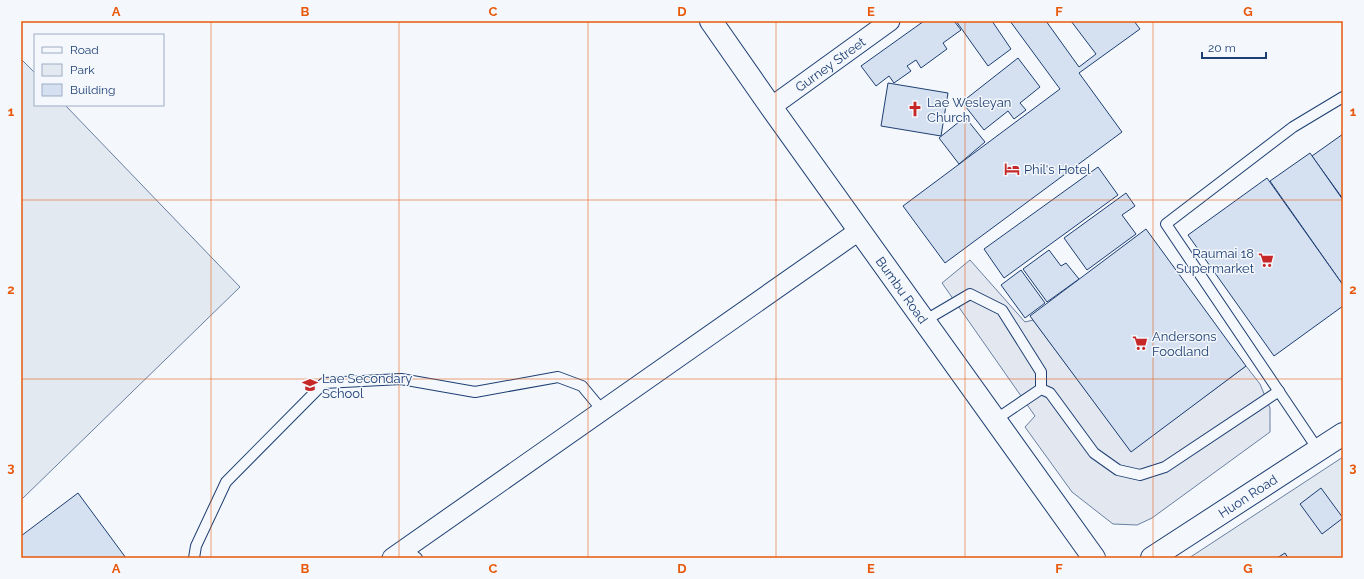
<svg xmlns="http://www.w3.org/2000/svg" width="1364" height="579" font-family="Raleway,sans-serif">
	<rect width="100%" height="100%" fill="#f4f7fb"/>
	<g fill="#e3e9f0" stroke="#687fa3">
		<path d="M21,59l14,14v32h30l175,182 -219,213z"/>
		<path d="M1343,457v101h-154z"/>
	</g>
	<path fill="#e3e8f0" stroke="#687fa3" d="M970,260l55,62 8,-2 98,131 115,-85 14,18 10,24v24l-118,86 -15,7 -24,-1 -41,-32 -47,-65 10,-11 -93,-133z"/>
	<g fill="#d5e0f0" stroke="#1d3f73">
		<path d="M924,21h30l7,9 -18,13 4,6 -26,19 -5,-8 -9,6 4,5 -17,12 -5,-7 -13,10 -15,-20z"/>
		<path d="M956,21h36l19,28 -23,17z"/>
		<path d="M1010,21h36l33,46 17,-13 -25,-33h63l6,8 -61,44 43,59 -177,131 -42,-57 157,-117z"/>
		<path d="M1018,58l22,29 -20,16 6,7 -12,9 -6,-8 -24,19 -22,-28z"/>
		<path d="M888,83l60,10 -7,43 -60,-10z"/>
		<path d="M965,117l20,25 -26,22 -20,-26z"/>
		<path d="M1343,134v65l-31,-43z"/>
		<path d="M1310,153l33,47v85l-73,-104z"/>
		<path d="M1098,167l20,28 -114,83 -20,-29z"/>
		<path d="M1267,178l76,107v21l-69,50 -86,-121z"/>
		<path d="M1126,193l9,13 -13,9 14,19 -49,36 -23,-32z"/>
		<path d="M1146,229l100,137 -115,86 -101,-136z"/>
		<path d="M1049,250l12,16 5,-3 13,16 -32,23 -24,-33z"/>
		<path d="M1021,270l24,33 -20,15 -24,-33z"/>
		<path d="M1321,488l22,30 -21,16 -22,-30z"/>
		<path d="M78,493l48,65h-105v-22z"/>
		<path d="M1285,553l3,5h-11z"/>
	</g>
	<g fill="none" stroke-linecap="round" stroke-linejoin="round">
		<g stroke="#1d3f73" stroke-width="12">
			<g id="service">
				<path d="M924,321l46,-27 32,16 39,62v17"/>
				<path d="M995,420l46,-31 9,4 44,60 24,17 22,5 25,-8 114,-76"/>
				<path d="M1319,451l-153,-227 127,-97 50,-30"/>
				<path d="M405,549l12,9"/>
				<path d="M194,558l2,-12 30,-64 98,-99 77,-4 74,13 83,-15 24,9 20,24"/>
			</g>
		</g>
		<g stroke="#1d3f73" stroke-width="21">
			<g id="minor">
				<path id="s1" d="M771,107l119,-86"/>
				<path d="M392,558l468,-328"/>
			</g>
		</g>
		<g stroke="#1d3f73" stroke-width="24">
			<g id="secondary">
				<path id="s2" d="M711,21l60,86 323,451"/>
				<path id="s3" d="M1152,558l191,-124"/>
			</g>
		</g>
		<use href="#service" stroke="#f4f7fb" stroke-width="10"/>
		<use href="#minor" stroke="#f4f7fb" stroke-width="19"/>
		<use href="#secondary" stroke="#f4f7fb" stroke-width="22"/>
	</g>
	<path fill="none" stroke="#e8590c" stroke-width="1" stroke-opacity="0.55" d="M211,21v537M399,21v537M588,21v537M776,21v537M965,21v537M1153,21v537M21,200h1322M21,379h1322"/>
	<defs>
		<g id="church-bare" transform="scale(1.2)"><path d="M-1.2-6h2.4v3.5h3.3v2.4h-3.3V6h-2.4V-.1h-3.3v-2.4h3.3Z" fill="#c62828" stroke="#f4f7fb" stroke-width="2.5" paint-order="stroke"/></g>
		<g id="hotel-bare" transform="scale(1.2)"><path d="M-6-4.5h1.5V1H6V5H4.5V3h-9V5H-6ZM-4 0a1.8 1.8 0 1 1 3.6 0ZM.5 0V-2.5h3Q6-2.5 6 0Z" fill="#c62828" stroke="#f4f7fb" stroke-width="2.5" paint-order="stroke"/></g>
		<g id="supermarket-bare" transform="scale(1.2)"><path d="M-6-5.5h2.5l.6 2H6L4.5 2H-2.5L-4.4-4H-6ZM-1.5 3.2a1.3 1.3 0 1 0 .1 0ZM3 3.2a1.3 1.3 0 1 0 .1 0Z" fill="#c62828" stroke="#f4f7fb" stroke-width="2.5" paint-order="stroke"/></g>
		<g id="school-bare" transform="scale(1.2)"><path d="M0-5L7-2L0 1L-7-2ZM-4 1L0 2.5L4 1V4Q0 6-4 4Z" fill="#c62828" stroke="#f4f7fb" stroke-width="2.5" paint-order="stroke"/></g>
	</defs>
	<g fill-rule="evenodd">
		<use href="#church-bare" x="915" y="109"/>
		<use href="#hotel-bare" x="1012" y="169"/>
		<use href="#supermarket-bare" x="1266" y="260"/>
		<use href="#supermarket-bare" x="1140" y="343"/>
		<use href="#school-bare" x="310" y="385"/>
	</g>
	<g text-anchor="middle" stroke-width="3" stroke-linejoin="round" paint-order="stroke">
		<g font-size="13" fill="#1d3f73" stroke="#f4f7fb">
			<text dy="5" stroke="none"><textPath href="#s1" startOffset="73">Gurney Street</textPath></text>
			<text dy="5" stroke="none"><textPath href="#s2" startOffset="330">Bumbu Road</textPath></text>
			<text dy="5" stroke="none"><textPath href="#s3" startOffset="114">Huon Road</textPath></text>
		</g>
		<g font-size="13" fill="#1d3f73" stroke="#f4f7fb" text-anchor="start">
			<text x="927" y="107">Lae Wesleyan<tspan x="927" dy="15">Church</tspan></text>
			<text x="1024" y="174">Phil's Hotel</text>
			<text x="1254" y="258" text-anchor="end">Raumai 18<tspan x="1254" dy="15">Supermarket</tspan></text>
			<text x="1152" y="341">Andersons<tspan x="1152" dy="15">Foodland</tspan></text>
			<text x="322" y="383">Lae Secondary<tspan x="322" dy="15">School</tspan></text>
		</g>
	</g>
	<rect width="1364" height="579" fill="none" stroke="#f4f7fb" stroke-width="44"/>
	<rect x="34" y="34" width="130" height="72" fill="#f4f7fb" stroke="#9eadc5"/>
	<rect x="42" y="47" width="20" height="6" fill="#f4f7fb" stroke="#9eadc5"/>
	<text x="70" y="54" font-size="12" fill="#1d3f73">Road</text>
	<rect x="42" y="64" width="20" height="12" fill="#e3e9f0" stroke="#9eadc5"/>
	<text x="70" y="74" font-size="12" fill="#1d3f73">Park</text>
	<rect x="42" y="84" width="20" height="12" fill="#d5e0f0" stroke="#9eadc5"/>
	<text x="70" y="94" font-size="12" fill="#1d3f73">Building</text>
	<path d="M1202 52v6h64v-6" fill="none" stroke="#1d3f73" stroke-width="2"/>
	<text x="1208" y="52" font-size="12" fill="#1d3f73" stroke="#f4f7fb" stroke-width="3" paint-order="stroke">20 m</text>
	<rect x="22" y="22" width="1320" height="535" fill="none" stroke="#e8590c" stroke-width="1.5"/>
	<g font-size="13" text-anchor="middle" font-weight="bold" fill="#e8590c">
		<text x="116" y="16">A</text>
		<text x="305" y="16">B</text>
		<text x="493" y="16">C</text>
		<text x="682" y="16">D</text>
		<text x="871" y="16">E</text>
		<text x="1059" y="16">F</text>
		<text x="1248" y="16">G</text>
		<text x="11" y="116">1</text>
		<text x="1353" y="116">1</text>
		<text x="11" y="294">2</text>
		<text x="1353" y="294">2</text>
		<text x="11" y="472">3</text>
		<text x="1353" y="472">3</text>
		<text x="116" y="573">A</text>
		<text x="305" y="573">B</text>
		<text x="493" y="573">C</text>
		<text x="682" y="573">D</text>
		<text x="871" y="573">E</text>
		<text x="1059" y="573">F</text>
		<text x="1248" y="573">G</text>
	</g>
</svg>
